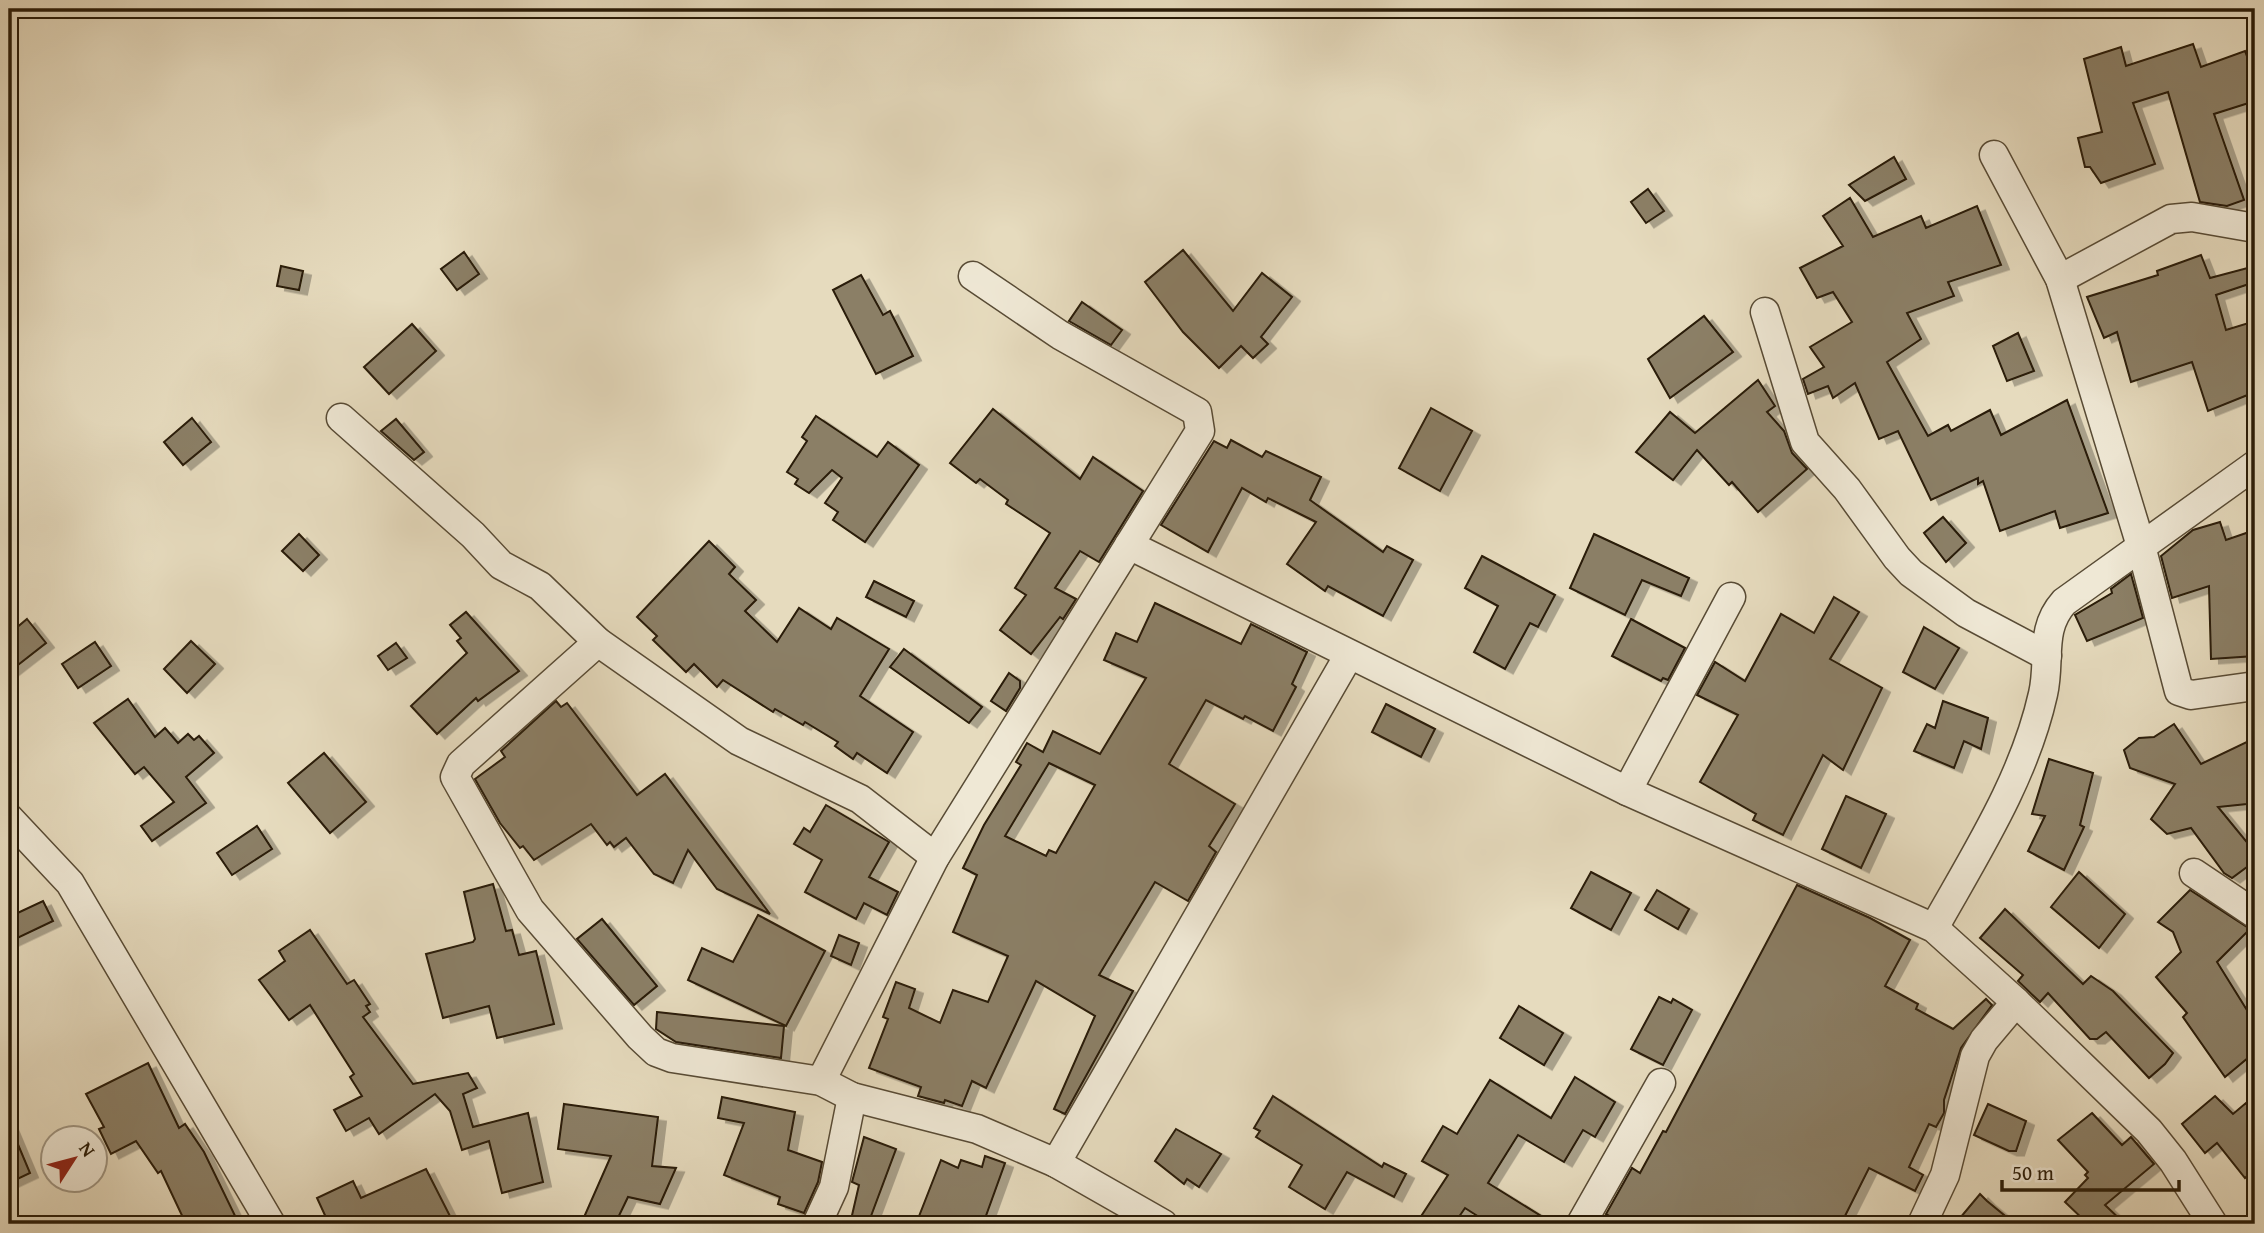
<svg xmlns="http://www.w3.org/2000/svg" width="2264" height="1233" font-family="'Gentium Book Plus',serif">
	<defs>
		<filter id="shadow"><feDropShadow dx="8" dy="4.5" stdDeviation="0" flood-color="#0004"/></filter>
	</defs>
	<rect width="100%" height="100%" fill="#e6dbbe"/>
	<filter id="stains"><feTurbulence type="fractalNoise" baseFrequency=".00286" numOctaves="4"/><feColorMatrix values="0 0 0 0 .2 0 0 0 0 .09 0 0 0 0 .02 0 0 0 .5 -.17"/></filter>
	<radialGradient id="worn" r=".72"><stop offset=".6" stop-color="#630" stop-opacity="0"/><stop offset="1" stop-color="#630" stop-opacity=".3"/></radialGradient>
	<g fill="#8b7f66" stroke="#291b07" stroke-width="2" fill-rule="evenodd" filter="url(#shadow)">
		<path d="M2193,44l8,23 44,-16 10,27v23l-41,13 30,86 -17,6 -27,-4 -32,-110 -35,11 22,61 -54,19 -11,-16h-5l-7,-29 24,-6 -18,-73 37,-12 5,19z"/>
		<path d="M1894,157l12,22 -41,22 -16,-16z"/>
		<path d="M1648,189l16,22 -18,12 -15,-21z"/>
		<path d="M1850,198l23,39 48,-21 5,12 51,-22 24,59 -53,17 6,14 -47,17 14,26 -34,23 41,74 20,-11 3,6 39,-21 11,25 66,-35 41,113 -48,15 -5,-17 -55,20 -17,-50 -5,3v-6l-47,22 -33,-69 -19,8 -24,-56 -22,15 -5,-12 -20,8 -5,-15 21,-12 -14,-20 42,-25 -19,-30 -16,6 -17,-30 43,-22 -20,-30z"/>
		<path d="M1183,250l50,61 29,-38 30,24 -31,40 7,7 -15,14 -12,-12 -22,22 -36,-36 -38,-50z"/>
		<path d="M464,252l15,22 -22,16 -16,-21z"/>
		<path d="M2201,255l9,23 45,-12v16l-39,13 10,35 29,-9v71l-47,19 -16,-49 -61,20 -14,-50 -13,6 -17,-41 71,-22 -1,-4z"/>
		<path d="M281,266l22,5 -4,19 -22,-4z"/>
		<path d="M861,275l22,40 7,-4 23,45 -37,18 -43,-84z"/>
		<path d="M1082,302l40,28 -11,15 -42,-24z"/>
		<path d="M1704,316l29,36 -63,46 -22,-39z"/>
		<path d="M412,324l24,27 -47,43 -25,-27z"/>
		<path d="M2018,333l16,38 -27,10 -14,-35z"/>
		<path d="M1758,380l17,26 -8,6 17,19 8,22 15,16 -49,43 -26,-30 -3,3 -32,-35 -24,30 -37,-28 34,-40 25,21z"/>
		<path d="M1431,408l41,23 -32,60 -41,-23z"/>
		<path d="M993,409l87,70 13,-22 50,34 -44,71 -19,-11 -25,37 21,11 -13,20 -3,-2 -29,37 -31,-24 26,-35 -11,-7 35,-55 -44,-29 2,-4 -28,-21 -4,4 -26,-20z"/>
		<path d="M816,416l61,41 11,-15 31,23 -54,77 -32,-22 5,-8 -13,-9 17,-25 -10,-8 -23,23 -14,-9 3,-5 -11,-7 20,-31 -5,-4z"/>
		<path d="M192,418l19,24 -28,23 -19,-23z"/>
		<path d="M396,419l28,33 -10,8 -33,-29z"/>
		<path d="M1231,440l31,17 4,-6 55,26 -11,23 73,52 4,-6 26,14 -30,56 -55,-30 -3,5 -38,-27 29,-42 -48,-24 -2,4 -24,-14 -34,64 -47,-27 53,-84 13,7z"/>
		<path d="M1943,517l23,26 -20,19 -22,-29z"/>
		<path d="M2220,522l6,18 29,-10v126l-44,3 -2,-73 -37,12 -11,-42 32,-26z"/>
		<path d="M299,534l20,21 -16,16 -21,-20z"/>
		<path d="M1594,534l95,44 -8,18 -39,-16 -17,35 -55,-27z"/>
		<path d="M709,541l26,26 -6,7 27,26 -11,11 32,31 22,-34 32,21 6,-11 52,31 -29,47 53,36 -26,41 -30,-20 -4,6 -18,-13 3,-4 -33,-20 -2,3 -28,-16 -2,3 -50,-32 -6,7 -23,-23 -8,8 -33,-32 4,-4 -20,-19z"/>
		<path d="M1482,556l73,39 -17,32 -8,-4 -25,46 -31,-17 24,-46 -33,-18z"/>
		<path d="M2131,574l12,44 -56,23 -12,-26 37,-22 -1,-4z"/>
		<path d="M874,581l40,20 -8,16 -40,-20z"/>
		<path d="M1834,597l25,15 -29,47 52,29 -39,82 -20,-15 -40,80 -30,-15 3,-6 -56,-32 38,-67 -41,-20 18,-33 30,19 36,-67 33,19z"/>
		<path d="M1155,603l86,41 10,-20 56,28 -15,32 4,3 -23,44 -28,-15 -2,3 -37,-19 -37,64 66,40 -26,42 7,6 -28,49 -33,-19 -56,93 34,16 -68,123 -11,-5 41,-93 -59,-35 -50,107 -14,-7 -10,25 -17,-6 -1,3 -26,-7 3,-9 -52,-19 19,-49 -5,-2 13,-35 19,7 -6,19 31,15 13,-33 35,12 20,-46 -55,-24 24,-57 -14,-7 21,-43 37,-60 -5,-3 11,-19 16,9 10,-21 47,23 46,-76 -42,-18 12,-27 21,9zM1049,763l46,22 -39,68 -7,-3 -3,6 -41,-20z"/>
		<path d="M466,612l53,59 -41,30 -2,-3 -39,36 -26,-28 56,-53 -10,-12 4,-3 -11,-13z"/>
		<path d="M27,619l19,24 -37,29v-38z"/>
		<path d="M1631,619l54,29 -17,32 -5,-2 -2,3 -49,-25z"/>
		<path d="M1924,627l35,21 -24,41 -32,-17z"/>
		<path d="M191,641l24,23 -28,29 -23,-24z"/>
		<path d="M95,642l16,24 -33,22 -16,-24z"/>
		<path d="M396,643l11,15 -19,12 -10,-14z"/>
		<path d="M904,649l78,58 -13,16 -79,-56z"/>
		<path d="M1009,673l11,8v7l-14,23 -15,-10z"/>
		<path d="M128,699l27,38 10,-9 13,15 10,-9 6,6 5,-4 15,17 -28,24 20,26 -54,38 -11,-15 33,-24 -30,-35 -9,7 -41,-51z"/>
		<path d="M556,701l5,6 6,-4 70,92 28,-21 105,140 -53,-25 -29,-39 -15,33 -19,-9 -28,-36 -12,9 -4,-5 -3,3 -16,-21 -57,36 -11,-14 -3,2 -20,-25 -25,-44 30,-22 -4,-6z"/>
		<path d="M1943,701l45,17 -7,31 -17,-8 -10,27 -40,-17 13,-27 8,4z"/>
		<path d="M1386,704l49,25 -14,28 -49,-25z"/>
		<path d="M2174,724l27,40 54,-26v61l-8,5 -29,3 37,45v9l-23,17 -8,-5 -33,-45 -24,6 -16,-15 24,-35 -45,-16 -6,-18 15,-12 15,-1z"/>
		<path d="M324,753l42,49 -36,31 -42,-50z"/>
		<path d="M2049,759l44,14 -13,52 4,2 -20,43 -36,-19 17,-35 -13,-2z"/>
		<path d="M1846,796l40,18 -25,54 -39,-19z"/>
		<path d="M826,805l63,37 -20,35 29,15 -11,23 -23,-12 -8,16 -51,-27 17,-32 -28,-16 10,-16 6,4z"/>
		<path d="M257,826l15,23 -40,26 -15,-22z"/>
		<path d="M1591,872l40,21 -20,37 -40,-22z"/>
		<path d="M2079,872l46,42 -26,34 -48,-41z"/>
		<path d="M493,884l13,47 6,-1 7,25 17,-4 18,73 -57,14 -8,-32 -46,12 -17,-64 47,-12 2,-3 -11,-47z"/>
		<path d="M1797,885l73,33 40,22 -25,46 33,18 -2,5 37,20 33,-30 6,6 -31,43 -17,52v13l-8,14 -7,-3 -20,43 14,8 -8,16 -46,-23 -28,56h-217l-18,-10 26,-46 8,5 23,-42 3,1z"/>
		<path d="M1657,890l32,19 -11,20 -33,-19z"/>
		<path d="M2190,890l60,39 -33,33 38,61v29l-30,25 -42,-60 4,-4 -31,-36 25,-25 -8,-20 -15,-10z"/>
		<path d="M43,901l10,20 -44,21v-25z"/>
		<path d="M2005,909l78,75 8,-8 22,15 60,62 -8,11 -16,14 -43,-46 -9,7h-7l-42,-46 -8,9 -22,-21 5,-6 -43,-37z"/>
		<path d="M758,915l67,36 -39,75 -98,-46 14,-32 31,14z"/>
		<path d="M602,919l55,67 -23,19 -57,-66z"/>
		<path d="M310,930l37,54 7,-4 16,24 -4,2 4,6 -7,5 50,67 55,-11 9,15 -14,6 10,33 55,-14 15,69 -41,11 -13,-52 -27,9 -12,-39 -15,-17 -56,40 -10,-16 -23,13 -12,-21 28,-14 -12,-19 4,-3 -44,-69 -21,15 -30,-40 26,-19 -6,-10z"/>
		<path d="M839,935l20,8 -8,22 -20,-9z"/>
		<path d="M1659,997l12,6 2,-4 19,11 -29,55 -32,-16z"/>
		<path d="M1519,1006l44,27 -19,32 -44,-27z"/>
		<path d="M657,1012l127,14 -3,32 -105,-16 -20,-13z"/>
		<path d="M148,1063l31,65 6,-4 19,28 35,72h-53l-25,-53 -3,2 -22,-32 -25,13 -12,-25 5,-2 -18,-33z"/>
		<path d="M1575,1077l40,25 -20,35 -12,-7 -19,32 -46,-27 -30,48 66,41h-64l-25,-16 -11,16h-38l32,-49 -26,-14 21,-35 14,8 33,-54 61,38z"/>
		<path d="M1273,1096l109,71 2,-4 22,11 -12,23 -47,-25 -22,37 -36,-22 13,-22 -46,-28 4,-6 -6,-3z"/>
		<path d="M2215,1096l18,18 13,-11 9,17v49l-10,9 -28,-35 -12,10 -23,-29z"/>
		<path d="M722,1097l73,15 -7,38 34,12 -4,20 -14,31 -26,-9 2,-7 -56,-22 20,-52 -26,-5z"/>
		<path d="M564,1104l94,13 -6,49 24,2 -16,36 -32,-7 -13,27h-34l30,-68 -53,-7z"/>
		<path d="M1988,1104l38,17 -10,30h-7l-35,-16z"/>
		<path d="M2092,1113l30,32 9,-8 23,27 -49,41 20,19h-37l-23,-22 23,-24 -3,-3 3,-3 -30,-32z"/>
		<path d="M9,1123l21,50 -21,10z"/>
		<path d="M1176,1129l45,25 -22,33 -12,-8 -3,5 -29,-23z"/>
		<path d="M864,1137l32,12 -28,75h-18l9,-39 -7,-3z"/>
		<path d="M985,1156l20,7 -22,61h-67l25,-64 17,8 3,-8 21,7z"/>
		<path d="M426,1169l28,55h-77l-3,-7 -16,7h-29l-12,-26 36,-17 8,17z"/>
		<path d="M1980,1194l7,7 28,23h-60z"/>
	</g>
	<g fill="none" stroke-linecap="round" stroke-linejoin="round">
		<g stroke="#584b35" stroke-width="31">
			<g id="minor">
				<path d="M1994,155l66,124 81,267 38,145 12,4 64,-9"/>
				<path d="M2060,279l111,-60 21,-2 63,11"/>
				<path d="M1765,312l40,130 42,47 50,69 14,15 55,40 81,43"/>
				<path d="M341,418l132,117 28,30 39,21 58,56 141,99 121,58 75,58"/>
				<path d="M1129,545l498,246 307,137 82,74 133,129 24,30 40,63"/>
				<path d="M598,642l-137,122 -6,13 75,133 110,127 16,15 16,6 149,23 31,16 125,32 79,34 107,61"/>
				<path d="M1627,791l104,-194"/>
				<path d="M9,818l61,65 201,341"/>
				<path d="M2194,873l61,41"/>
				<path d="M1934,928c42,-75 90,-149 109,-234 8,-34 -4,-64 21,-92l191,-137"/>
				<path d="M821,1081l114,-224 265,-426 -3,-19 -137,-77 -87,-59"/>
				<path d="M1056,1163l293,-508"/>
				<path d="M817,1224l17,-37 18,-90"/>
				<path d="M1581,1224l80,-141"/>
				<path d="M1922,1224l23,-49 30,-119 9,-16 32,-38"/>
			</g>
		</g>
		<use href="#minor" stroke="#efe8d5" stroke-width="28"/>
	</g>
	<rect width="2264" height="1233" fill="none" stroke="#e6dbbe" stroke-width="35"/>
	<rect x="10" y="10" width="2243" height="1212" fill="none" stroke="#291b07" stroke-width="3.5"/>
	<rect x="18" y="18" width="2229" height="1198" fill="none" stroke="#291b07" stroke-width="2"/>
	<g transform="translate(74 1159) rotate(54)"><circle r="33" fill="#efe8d5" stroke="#a09683" stroke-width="2"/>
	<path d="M0-5L12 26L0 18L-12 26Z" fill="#8f2418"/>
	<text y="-10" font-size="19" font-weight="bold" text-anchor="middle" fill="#291b07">N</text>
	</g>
	<path d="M2002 1180v10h177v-10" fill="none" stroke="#291b07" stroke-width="3.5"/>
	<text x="2012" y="1180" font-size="21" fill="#291b07" stroke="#efe8d5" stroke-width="5" paint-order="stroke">50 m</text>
	<rect width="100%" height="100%" filter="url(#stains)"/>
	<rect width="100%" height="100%" fill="url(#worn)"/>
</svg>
